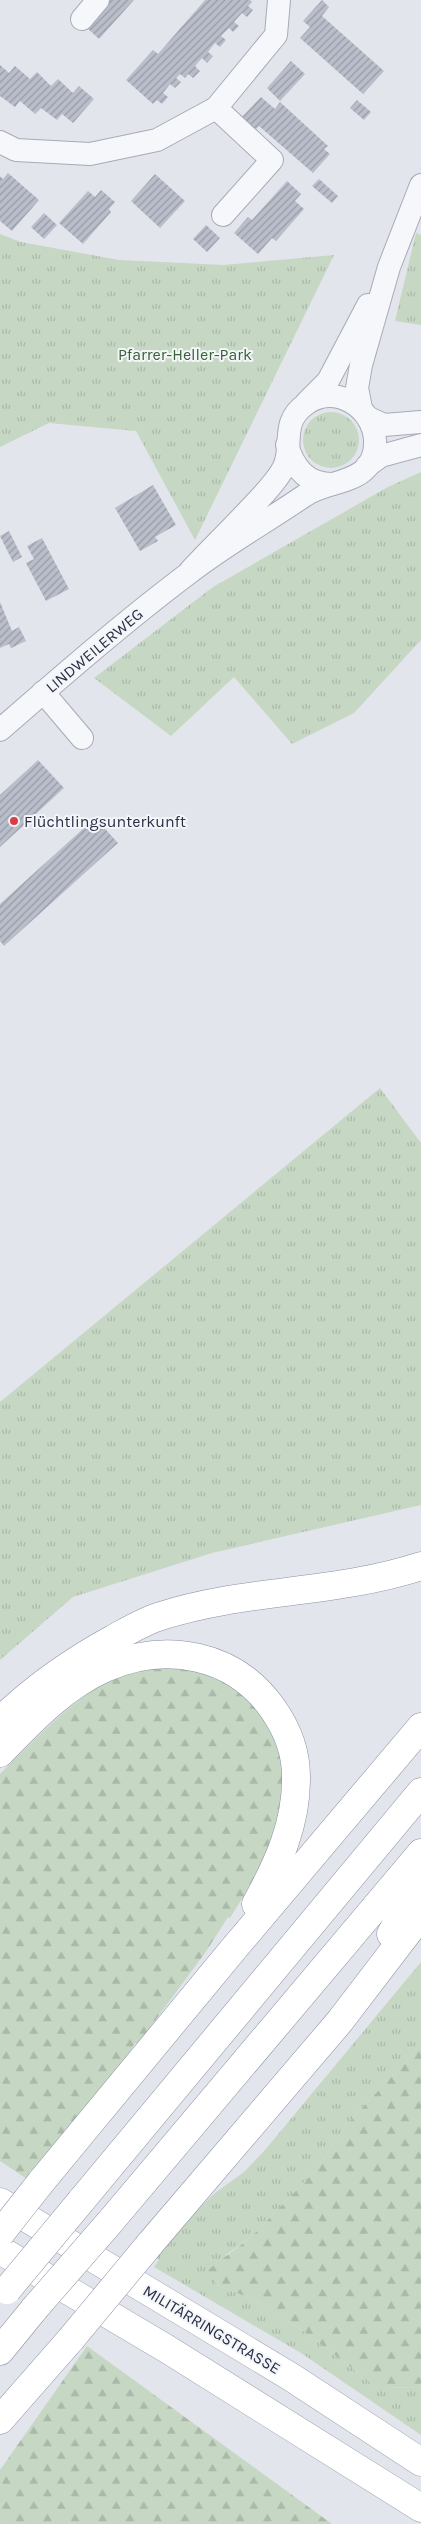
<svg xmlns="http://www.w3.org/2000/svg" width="421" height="2524" font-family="Karla,sans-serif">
	<defs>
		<pattern id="grass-tufts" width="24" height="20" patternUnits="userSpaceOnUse" patternTransform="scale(1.25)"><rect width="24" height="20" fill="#c6d7c3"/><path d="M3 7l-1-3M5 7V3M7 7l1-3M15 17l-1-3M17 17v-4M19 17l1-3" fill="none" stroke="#aab9a9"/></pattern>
		<pattern id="forest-firs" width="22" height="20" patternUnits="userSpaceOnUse" patternTransform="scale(1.25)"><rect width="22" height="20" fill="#c6d7c3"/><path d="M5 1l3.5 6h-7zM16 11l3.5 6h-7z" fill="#aab9a9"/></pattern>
		<pattern id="building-hatch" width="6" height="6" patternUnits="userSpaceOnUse" patternTransform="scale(1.25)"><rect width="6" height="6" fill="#b9beca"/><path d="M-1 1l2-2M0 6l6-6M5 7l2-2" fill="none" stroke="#969ba6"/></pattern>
	</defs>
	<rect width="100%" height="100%" fill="#e3e5ec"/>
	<g fill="url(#grass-tufts)">
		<path d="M416,233l5,2v90l-26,-4z"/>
		<path d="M0,234l21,8 98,18 105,5 110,-10 -139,285 -59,-109 -87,-8 -49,24z"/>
		<circle cx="331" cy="440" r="28"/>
		<path d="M421,472v168l-67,73 -62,31 -58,-67 -63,59 -77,-58 119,-91 175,-100z"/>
		<path d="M380,1088l41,55v362l-209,48 -139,44 -73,63v-258z"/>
		<path d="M421,1962v83l-74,79 -32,47 -64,66 -25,18 -9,30 38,15 51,33 72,55 43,-1v48l-120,-82 -147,-86 5,-7 -3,-2 36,-43 23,-22 29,-21 21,-22z"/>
	</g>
	<g fill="url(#forest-firs)">
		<path d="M168,1665l49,11 31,20 25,35 11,39 -5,50h-2l-1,12 -16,37 -15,25 -15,24 -2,-1 -23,36 -68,92 -2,-2 -7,12 -101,124 -27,-18v-387c36,-35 73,-77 119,-98 15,-6 33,-8 49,-11z"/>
		<path d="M421,2045v342l-43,1 -72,-55 -51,-33 -38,-15 -9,-15 43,-33 64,-66 32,-47z"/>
		<path d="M87,2346l245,178h-332v-54z"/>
	</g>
	<g fill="url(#building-hatch)">
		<path d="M110,0h24l-35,39 -13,-12z"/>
		<path d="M205,0h45l2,2 -4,4 5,4 -6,7 -5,-4 -8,9 5,4 -6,6 -4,-4 -8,8 5,4 -6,7 -5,-4 -7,9 5,4 -6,7 -5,-5 -7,8 5,5 -7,7 -5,-4 -3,4 -5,-4 -4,4 5,4 -6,6 -5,-4 -7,9 5,4 -6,7 -5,-4 -4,4 -27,-24 27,-30 5,4z"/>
		<path d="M322,0l7,7 -7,9 62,55 -21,23 -63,-56 10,-11 -7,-6z"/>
		<path d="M291,61l14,13 -25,27 -13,-13z"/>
		<path d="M0,65l9,8 6,-7 15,13 7,-7 14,14 7,-7 15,14 6,-7 15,13 -21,24 -11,-9 -5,6 -16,-12 -6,6 -15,-13 -5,6 -15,-11z"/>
		<path d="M261,97l14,12 5,-7 48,44 -4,3 6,5 -17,19 -54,-47 -3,3 -14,-12z"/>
		<path d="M357,100l14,12 -7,8 -14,-12z"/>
		<path d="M8,173l31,27 -27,31 -12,-10v-45l3,3z"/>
		<path d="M155,174l30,27 -25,27 -29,-27z"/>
		<path d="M319,179l19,17 -6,7 -20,-17z"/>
		<path d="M287,181l14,13 -6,7 9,8 -28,32 -4,-3 -14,16 -24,-21 14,-16 4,3z"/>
		<path d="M101,190l14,12 -6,7 2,3 -28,32 -24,-21 29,-32 7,6z"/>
		<path d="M44,213l13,12 -13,14 -13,-12z"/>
		<path d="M206,225l14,13 -13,14 -14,-13z"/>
		<path d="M153,485l23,40 -21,12 3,4 -18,10 -25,-43z"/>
		<path d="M9,531l13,26 -9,5 -13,-26z"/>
		<path d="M42,538l27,51 -23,12 -20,-38 8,-4 -7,-13z"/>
		<path d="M0,602l12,29 7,-4 7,14 -15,7 -2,-4 -9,4z"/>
		<path d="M38,760l26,28 -64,59v-52z"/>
		<path d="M95,818l23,25 -114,103 -4,-5v-37z"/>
	</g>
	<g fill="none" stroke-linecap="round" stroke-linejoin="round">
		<g stroke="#a7abb7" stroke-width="24">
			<g id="minor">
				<path d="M82,19l16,-19"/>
				<path d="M216,108l56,52 -49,55"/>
				<path d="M0,142l16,8 74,4 67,-14 59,-32 60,-73 3,-35"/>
				<path d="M307,402l21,-21 40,-76"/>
				<path d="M361,408l-4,-20 4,-23 28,-98 32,-82"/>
				<path d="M369,418l15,7 37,-3"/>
				<path d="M287,445c7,23 20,39 45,39"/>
				<path d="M367,466l14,-10 40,-11"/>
				<path d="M43,692l39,46"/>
				<path d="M0,730c62,-54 124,-108 189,-157 36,-28 77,-51 115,-77 25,-18 73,-10 71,-56 -2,-33 -40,-57 -69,-36 -27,19 -11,42 -23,65 -9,16 -23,29 -35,42 -19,20 -39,40 -58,60"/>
			</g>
		</g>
		<g stroke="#a1a8b9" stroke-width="29">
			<g id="major">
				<path d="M0,2202l291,175 130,85"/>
				<path d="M0,2250l167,99 254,159"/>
			</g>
		</g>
		<g stroke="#8990a4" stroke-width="29">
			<g id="highway">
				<path d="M0,1721c35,-34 71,-59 113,-82 15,-8 31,-18 48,-23 83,-27 175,-22 260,-50"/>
				<path d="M0,1753c31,-32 64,-67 105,-85 61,-27 130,-14 168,41 14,20 23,43 23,67 1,47 -18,88 -40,128"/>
				<path d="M391,1934l30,-56"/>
				<path d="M41,2182l190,-230 190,-225"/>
				<path d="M81,2201l340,-409"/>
				<path d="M110,2222l311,-369"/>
				<path d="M149,2245l191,-224 81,-106"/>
				<path d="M0,2351l35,-43"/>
				<path d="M0,2420l71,-81"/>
			</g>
		</g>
		<use href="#minor" stroke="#f6f7fa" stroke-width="22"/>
		<use href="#major" stroke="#fff" stroke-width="28"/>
		<use href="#highway" stroke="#fff" stroke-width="28"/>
		<g stroke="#8990a4" stroke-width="29" stroke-linecap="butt">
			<g id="highway-bridge">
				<path d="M0,2234l41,-52"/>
				<path d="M7,2290l74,-89"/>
				<path d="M35,2308l75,-86"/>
				<path d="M71,2339l78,-94"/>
			</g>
		</g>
		<use href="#highway-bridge" stroke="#fff" stroke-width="28"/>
	</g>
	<circle fill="#da3e45" stroke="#f3f5f9" stroke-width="2" cx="14" cy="821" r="5"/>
	<g text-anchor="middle" stroke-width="4" stroke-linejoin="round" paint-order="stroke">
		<g font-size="16" fill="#386335" stroke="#f3f5f9">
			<text x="185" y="360">Pfarrer-Heller-Park</text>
		</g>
		<g font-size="16" fill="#293046" stroke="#f3f5f9">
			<text transform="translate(94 650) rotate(-40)" y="6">LINDWEILERWEG</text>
			<text transform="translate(212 2329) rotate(31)" y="6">MILITÄRRINGSTRASSE</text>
		</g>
		<g font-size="16" fill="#293046" stroke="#f3f5f9" text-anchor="start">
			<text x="24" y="827">Flüchtlingsunterkunft</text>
		</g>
	</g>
</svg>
